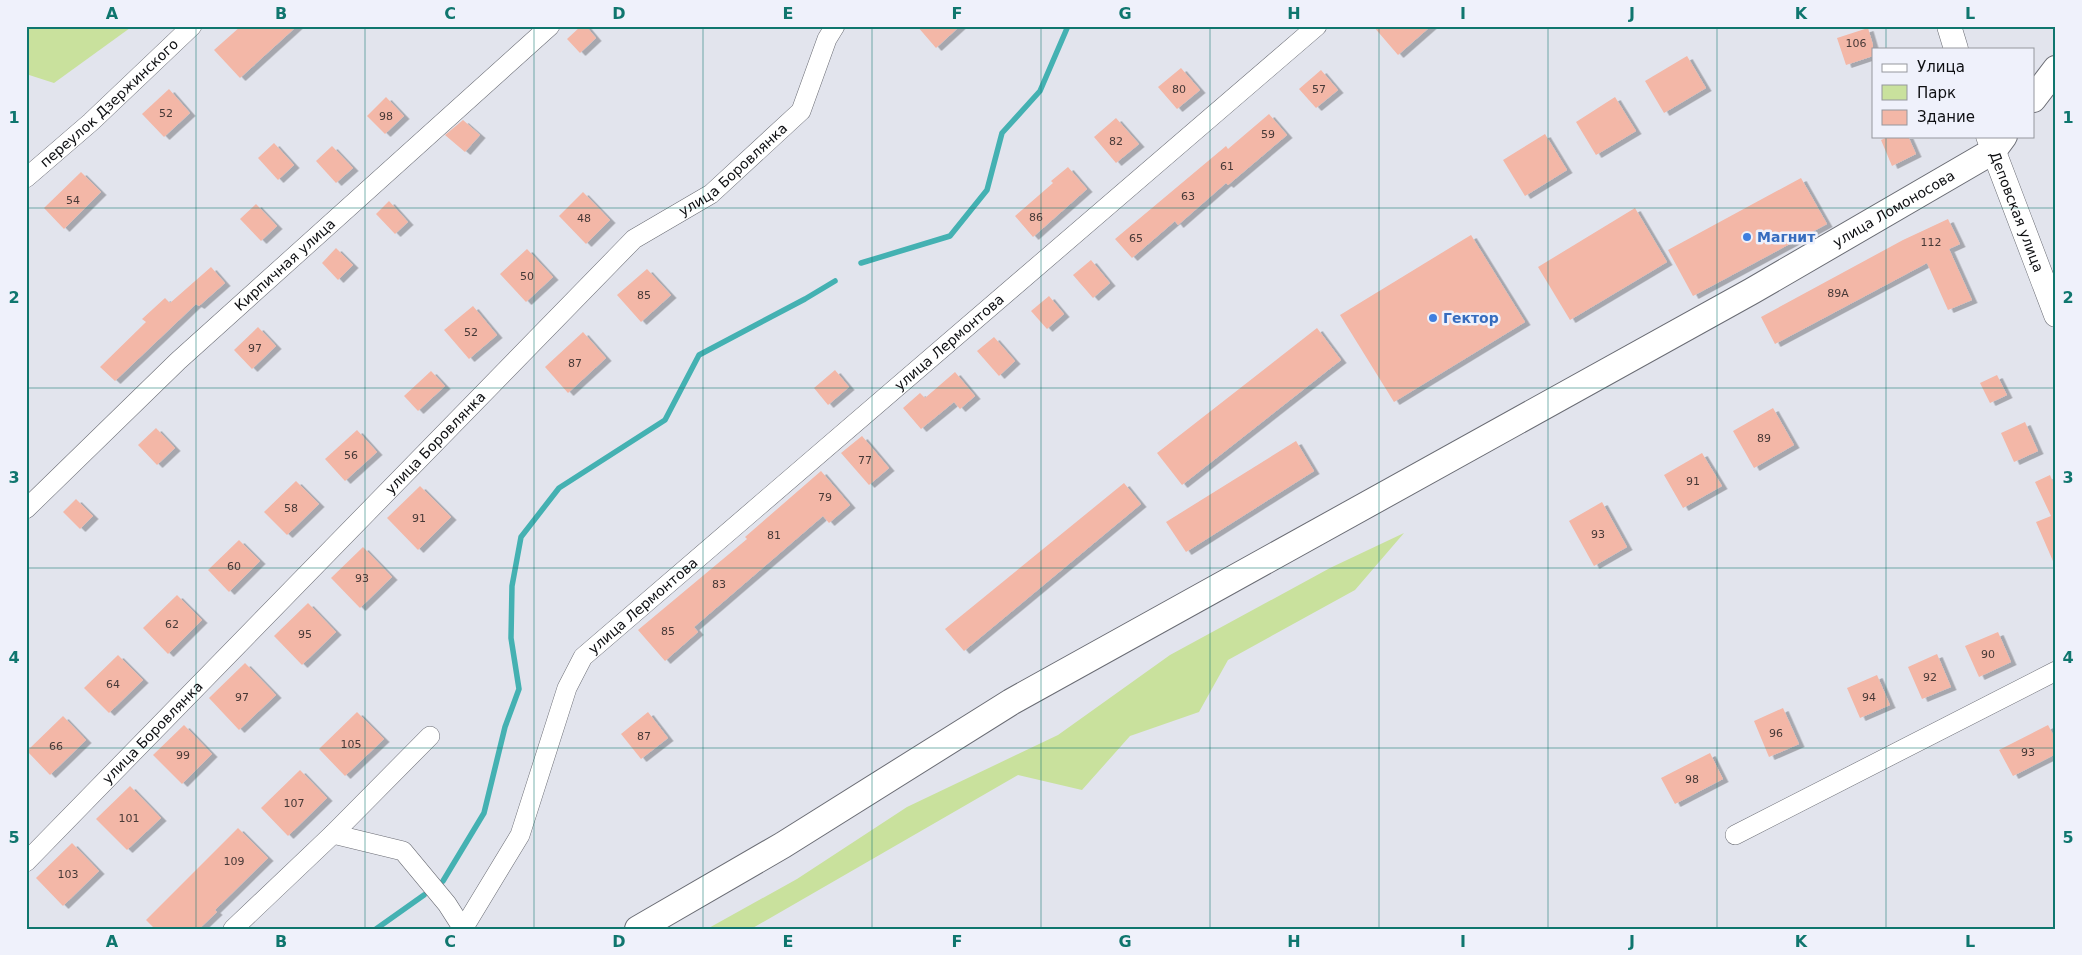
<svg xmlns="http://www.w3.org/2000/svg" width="2082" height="955" font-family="'DejaVu Sans',sans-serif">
	<defs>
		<filter id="shadow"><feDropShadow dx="5.5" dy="3" stdDeviation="0" flood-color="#0004"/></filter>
	</defs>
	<rect width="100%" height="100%" fill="#e2e4ed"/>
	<g fill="#c9e19d">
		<path d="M26,26h102l2,2 -76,55 -28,-9z"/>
		<path d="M1404,533l-49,57 -127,70 -29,52 -69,24 -48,54 -64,-15 -267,154h-44l90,-50 110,-72 151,-72 112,-80 160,-87z"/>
	</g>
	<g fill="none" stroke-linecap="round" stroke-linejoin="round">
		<g stroke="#44b1b2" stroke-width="5.5">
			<path d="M861,263l89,-27 37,-46 15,-57 38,-42 28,-65"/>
			<path d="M443,881l41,-68 21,-86 14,-38 -8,-51 1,-52 9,-49 38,-49 106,-68 34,-65 106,-56 30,-18"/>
			<path d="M376,929l48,-34"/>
		</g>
	</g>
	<g fill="#f3b7a7" filter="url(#shadow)">
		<path d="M241,26h56l-57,52 -26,-28z"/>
		<path d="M581,26h5l10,12 -16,15 -13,-14z"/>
		<path d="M917,26h43l-24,22z"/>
		<path d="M1373,26h58l-33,29z"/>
		<path d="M1868,28l5,17v11l-27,9 -9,-27z"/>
		<path d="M1687,56l19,32 -42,25 -19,-32z"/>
		<path d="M1181,68l19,22 -23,19 -19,-22z"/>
		<path d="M1321,70l17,20 -22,18 -17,-19z"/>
		<path d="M169,89l21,24 -26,24 -22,-23z"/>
		<path d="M386,97l18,19 -19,18 -18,-18z"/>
		<path d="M1615,97l21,34 -40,24 -20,-33z"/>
		<path d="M1269,114l18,21 -59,50 -2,-2 -48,42 -3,-4 -43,37 -17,-19 111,-93 2,3z"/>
		<path d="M1116,118l23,26 -23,19 -22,-26z"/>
		<path d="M463,120l17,15 -15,17 -20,-17z"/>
		<path d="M1545,134l22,36 -42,26 -22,-36z"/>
		<path d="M1890,136h18l8,18 -24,12 -11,-26z"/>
		<path d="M274,143l20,22 -16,15 -20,-22z"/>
		<path d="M332,146l21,22 -17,15 -20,-22z"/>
		<path d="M1068,167l19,22 -54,48 -18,-21 38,-33 -2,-2z"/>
		<path d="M81,172l20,20 -37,37 -20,-21z"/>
		<path d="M1801,178l26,46 -134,72 -25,-46z"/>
		<path d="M583,192l27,28 -24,24 -27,-28z"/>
		<path d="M389,201l19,21 -13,12 -19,-20z"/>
		<path d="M256,204l21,22 -16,15 -21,-22z"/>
		<path d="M1635,208l32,54 -97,58 -32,-53z"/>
		<path d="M1948,219l12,25 -11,5 23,51 -24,10 -21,-47 -152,81 -14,-27 142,-77z"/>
		<path d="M1471,235l54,87 -131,80 -54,-87z"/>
		<path d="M336,248l17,17 -15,15 -16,-17z"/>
		<path d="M527,249l26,28 -27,25 -26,-28z"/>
		<path d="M1091,260l19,23 -17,15 -20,-23z"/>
		<path d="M211,267l14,16 -26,23 -3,-2 -81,77 -15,-14 46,-45 -4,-3 23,-21 5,5z"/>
		<path d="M647,269l24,26 -30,27 -24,-27z"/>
		<path d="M1049,296l15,18 -17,15 -16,-18z"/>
		<path d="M473,306l24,29 -28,24 -25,-29z"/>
		<path d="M258,327l18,19 -24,23 -18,-19z"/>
		<path d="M1317,328l24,32 -159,125 -25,-32z"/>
		<path d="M583,332l23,26 -38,35 -23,-26z"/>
		<path d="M994,337l21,24 -16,15 -22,-25z"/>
		<path d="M835,370l14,17 -21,18 -14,-17z"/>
		<path d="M431,371l14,15 -27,25 -14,-15z"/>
		<path d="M955,372l20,24 -15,13 -6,-7 -33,27 -18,-21 17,-15 5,5z"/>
		<path d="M1997,375l10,20 -17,8 -10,-20z"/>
		<path d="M1773,408l21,37 -40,23 -21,-37z"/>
		<path d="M2025,422l13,29 -24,11 -13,-29z"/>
		<path d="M156,428l19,20 -18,17 -19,-20z"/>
		<path d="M357,430l20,22 -32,29 -20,-22z"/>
		<path d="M862,436l27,32 -20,17 -28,-32z"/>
		<path d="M1296,441l18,30 -128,81 -20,-30z"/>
		<path d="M1702,453l20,33 -39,22 -19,-33z"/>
		<path d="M821,471l29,34 -21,18 -6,-7 -129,111 4,5 -33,29 -27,-31 109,-91 -2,-2z"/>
		<path d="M2050,475l6,14v79l-20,-46 15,-6 -16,-34z"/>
		<path d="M296,481l23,23 -32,31 -23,-23z"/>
		<path d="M1124,483l17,21 -177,147 -19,-22z"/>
		<path d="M420,486l31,31 -33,33 -31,-32z"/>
		<path d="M76,499l17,17 -13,13 -17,-17z"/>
		<path d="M1602,502l25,45 -33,19 -25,-45z"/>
		<path d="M239,540l21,21 -31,31 -21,-22z"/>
		<path d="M363,547l29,30 -32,31 -29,-30z"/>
		<path d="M177,595l25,25 -34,34 -25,-26z"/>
		<path d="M308,603l28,29 -34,33 -28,-29z"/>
		<path d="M1998,632l13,30 -32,15 -14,-31z"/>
		<path d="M1937,654l14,33 -29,12 -14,-32z"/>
		<path d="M118,655l25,25 -34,33 -25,-25z"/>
		<path d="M245,663l31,32 -37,35 -30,-32z"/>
		<path d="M1877,675l13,30 -30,13 -13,-30z"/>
		<path d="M1783,708l16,36 -30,13 -15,-36z"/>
		<path d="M357,712l27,27 -39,37 -26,-27z"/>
		<path d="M648,712l20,26 -27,21 -20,-25z"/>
		<path d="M63,716l23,24 -36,35 -23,-24z"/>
		<path d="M184,725l28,29 -30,30 -29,-29z"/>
		<path d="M2048,725l8,15v14l-43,22 -14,-26z"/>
		<path d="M1710,753l13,26 -48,25 -14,-26z"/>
		<path d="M300,770l27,28 -39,38 -27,-28z"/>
		<path d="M130,786l31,32 -34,32 -31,-31z"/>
		<path d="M238,828l30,30 -53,52 2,2 -18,17h-44l-9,-9z"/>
		<path d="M72,843l27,28 -36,35 -27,-28z"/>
	</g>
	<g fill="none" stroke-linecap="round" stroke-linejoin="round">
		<g stroke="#6a6c74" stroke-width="20">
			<g id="minor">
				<path id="s1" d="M26,178l65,-56 101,-96"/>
				<path id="s2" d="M26,509l152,-148 372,-335"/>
				<path d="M333,834l70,17 44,53 16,25"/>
				<path d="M1735,835l321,-164"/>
				<path id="s3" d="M26,862l608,-623 77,-45 90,-83 26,-72 8,-13"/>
				<path d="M233,929l100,-95 97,-98"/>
				<path id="s4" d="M463,929l57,-94 47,-147 16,-31 734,-631"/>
			</g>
		</g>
		<g stroke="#6a6c74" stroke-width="25">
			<g id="tertiary">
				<path d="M1949,26l7,23"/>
				<path id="s5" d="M1988,136l68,179"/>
			</g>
		</g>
		<g stroke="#6a6c74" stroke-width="28">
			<g id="secondary">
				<path d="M2033,99l23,-30"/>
				<path id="s6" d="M638,929l145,-84 228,-143 741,-411 241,-140 11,-15"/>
			</g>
		</g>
		<use href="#minor" stroke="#fff" stroke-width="19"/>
		<use href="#tertiary" stroke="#fff" stroke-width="24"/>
		<use href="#secondary" stroke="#fff" stroke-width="26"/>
	</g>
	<path fill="none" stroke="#0f766e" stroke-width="1" stroke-opacity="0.55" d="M196,26v903M365,26v903M534,26v903M703,26v903M872,26v903M1041,26v903M1210,26v903M1379,26v903M1548,26v903M1717,26v903M1886,26v23M1886,136v793M26,208h2030M26,388h2030M26,568h2030M26,748h2030"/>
	<g fill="#3f7fe0" stroke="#eff1fb" stroke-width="2">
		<circle cx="1747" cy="237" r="5"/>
		<circle cx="1433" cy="318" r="5"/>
	</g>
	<g text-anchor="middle" stroke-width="5" stroke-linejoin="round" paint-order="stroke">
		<g font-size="11" fill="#473937">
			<text x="1856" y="47">106</text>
			<text x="1179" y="93">80</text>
			<text x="1319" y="93">57</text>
			<text x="166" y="117">52</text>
			<text x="386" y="120">98</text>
			<text x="1268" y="138">59</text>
			<text x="1116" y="145">82</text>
			<text x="1227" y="170">61</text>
			<text x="1188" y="200">63</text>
			<text x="73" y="204">54</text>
			<text x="1036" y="221">86</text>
			<text x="584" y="222">48</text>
			<text x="1136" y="242">65</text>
			<text x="1931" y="246">112</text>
			<text x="527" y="280">50</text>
			<text x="1838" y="297">89А</text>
			<text x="644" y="299">85</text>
			<text x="471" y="336">52</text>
			<text x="255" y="352">97</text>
			<text x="575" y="367">87</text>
			<text x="1764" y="442">89</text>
			<text x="351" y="459">56</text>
			<text x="865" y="464">77</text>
			<text x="1693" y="485">91</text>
			<text x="825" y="501">79</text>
			<text x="291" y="512">58</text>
			<text x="419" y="522">91</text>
			<text x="1598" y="538">93</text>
			<text x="774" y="539">81</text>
			<text x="234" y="570">60</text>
			<text x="362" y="582">93</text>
			<text x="719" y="588">83</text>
			<text x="172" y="628">62</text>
			<text x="668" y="635">85</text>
			<text x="305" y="638">95</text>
			<text x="1988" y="658">90</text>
			<text x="1930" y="681">92</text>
			<text x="113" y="688">64</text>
			<text x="242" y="701">97</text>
			<text x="1869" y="701">94</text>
			<text x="1776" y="737">96</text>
			<text x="644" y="740">87</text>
			<text x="351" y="748">105</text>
			<text x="56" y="750">66</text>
			<text x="2028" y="756">93</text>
			<text x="183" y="759">99</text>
			<text x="1692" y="783">98</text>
			<text x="294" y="807">107</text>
			<text x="129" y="822">101</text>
			<text x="234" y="865">109</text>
			<text x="68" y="878">103</text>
		</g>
		<g font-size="14" fill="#0e0f12" stroke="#eff1fb">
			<text dy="5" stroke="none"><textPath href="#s1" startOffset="112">переулок Дзержинского</textPath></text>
			<text dy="5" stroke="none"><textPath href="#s3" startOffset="992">улица Боровлянка</textPath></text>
			<text dy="5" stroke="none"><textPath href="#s6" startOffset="1448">улица Ломоносова</textPath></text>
			<text dy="5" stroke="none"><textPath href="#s5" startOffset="81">Деповская улица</textPath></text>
			<text dy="5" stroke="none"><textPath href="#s2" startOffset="356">Кирпичная улица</textPath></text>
			<text dy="5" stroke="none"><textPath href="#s4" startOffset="782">улица Лермонтова</textPath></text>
			<text dy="5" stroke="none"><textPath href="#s3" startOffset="586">улица Боровлянка</textPath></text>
			<text dy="5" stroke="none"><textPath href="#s4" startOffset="378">улица Лермонтова</textPath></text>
			<text dy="5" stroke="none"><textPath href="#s3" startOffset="181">улица Боровлянка</textPath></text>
		</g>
		<g font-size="14" font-weight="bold" fill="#366cbe" stroke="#eff1fb" text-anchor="start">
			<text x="1757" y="242">Магнит</text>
			<text x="1443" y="323">Гектор</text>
		</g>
	</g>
	<rect width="2082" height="955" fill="none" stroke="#eff1fb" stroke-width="55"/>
	<rect x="1872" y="48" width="162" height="90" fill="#eff1fb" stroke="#95979e"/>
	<rect x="1882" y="64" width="25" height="8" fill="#ffffff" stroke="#95979e"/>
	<text x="1917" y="72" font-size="15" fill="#0e0f12">Улица</text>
	<rect x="1882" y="85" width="25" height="15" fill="#c9e19d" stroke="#95979e"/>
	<text x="1917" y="98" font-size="15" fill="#0e0f12">Парк</text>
	<rect x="1882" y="110" width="25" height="15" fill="#f3b7a7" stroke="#95979e"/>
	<text x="1917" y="122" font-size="15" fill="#0e0f12">Здание</text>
	<rect x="28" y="28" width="2026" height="900" fill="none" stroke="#0f766e" stroke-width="2"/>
	<g font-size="16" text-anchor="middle" font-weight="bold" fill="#0f766e">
		<text x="112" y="19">A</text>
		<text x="281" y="19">B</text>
		<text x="450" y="19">C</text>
		<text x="619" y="19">D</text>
		<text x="788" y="19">E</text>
		<text x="957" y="19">F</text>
		<text x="1125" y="19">G</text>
		<text x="1294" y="19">H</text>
		<text x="1463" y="19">I</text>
		<text x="1632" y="19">J</text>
		<text x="1801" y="19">K</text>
		<text x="1970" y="19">L</text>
		<text x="14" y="123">1</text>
		<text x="2068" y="123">1</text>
		<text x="14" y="303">2</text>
		<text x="2068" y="303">2</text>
		<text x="14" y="483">3</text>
		<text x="2068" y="483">3</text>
		<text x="14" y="663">4</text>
		<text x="2068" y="663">4</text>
		<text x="14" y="843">5</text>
		<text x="2068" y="843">5</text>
		<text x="112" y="947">A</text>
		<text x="281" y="947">B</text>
		<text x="450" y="947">C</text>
		<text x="619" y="947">D</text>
		<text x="788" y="947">E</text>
		<text x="957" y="947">F</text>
		<text x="1125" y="947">G</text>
		<text x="1294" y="947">H</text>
		<text x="1463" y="947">I</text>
		<text x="1632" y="947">J</text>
		<text x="1801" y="947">K</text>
		<text x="1970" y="947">L</text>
	</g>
</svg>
